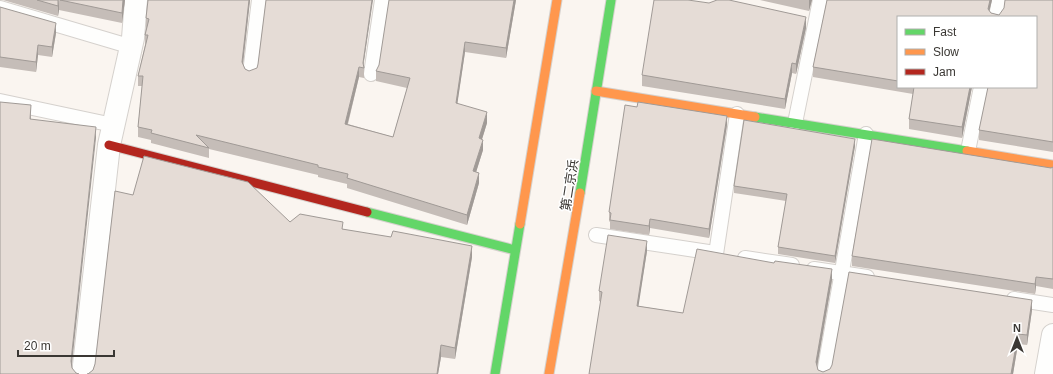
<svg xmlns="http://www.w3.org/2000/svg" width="1053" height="374" font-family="Helvetica,'Noto Sans JP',sans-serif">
	<rect width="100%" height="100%" fill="#faf5f0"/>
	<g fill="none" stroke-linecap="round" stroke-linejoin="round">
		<g stroke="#d5d1cd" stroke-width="16">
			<g id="lane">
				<path d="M0,8l132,39"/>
				<path d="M996,17l3,-17"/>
				<path d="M250,73l9,-73"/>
				<path d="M371,74l11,-74"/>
				<path d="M0,101l113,24"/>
				<path d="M795,123l25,-123"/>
				<path d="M968,151l13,-64"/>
				<path d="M596,235l119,18"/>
				<path d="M716,254l21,-140"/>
				<path d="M745,258l47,7"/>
				<path d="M814,269l53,8"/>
				<path d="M1014,299l39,6"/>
				<path d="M824,374l42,-240"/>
			</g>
		</g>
		<g stroke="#d5d1cd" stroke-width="24">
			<g id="street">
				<path d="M83,374l26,-229 24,-107 3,-38"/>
				<path d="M1046,374l7,-39"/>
			</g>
		</g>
		<g stroke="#d5d1cd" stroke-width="11">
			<g id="fast">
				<path d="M755,117l212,34"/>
				<path d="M580,193l31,-193"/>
				<path d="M367,212l148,38"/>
				<path d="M495,374l25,-150"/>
			</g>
		</g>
		<g stroke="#d5d1cd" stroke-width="11">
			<g id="slow">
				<path d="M596,91l159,26"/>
				<path d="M967,151l86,14"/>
				<path d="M520,224l37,-224"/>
				<path d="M549,374l31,-181"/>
			</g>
		</g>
		<g stroke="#d5d1cd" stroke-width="11">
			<path id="jam" d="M109,145l258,67"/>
		</g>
		<use href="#lane" stroke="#fefefd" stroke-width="14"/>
		<use href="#street" stroke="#fefefd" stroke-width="22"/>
		<use href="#fast" stroke="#63d668" stroke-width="9"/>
		<use href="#slow" stroke="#ff974d" stroke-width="9"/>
		<use href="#jam" stroke="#b3261e" stroke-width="9"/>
	</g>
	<g fill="#c5bdb8">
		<path d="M3,0h122l-3,23 -63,-13 -1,6z"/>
		<path d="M250,0l-7,64 2,5 4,2 115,-4v11l-5,-1 -11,47 45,13 14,-49 -31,-7v-10l140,-71 -10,58 -41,-6 -8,52 30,19 -5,16 1,11 -7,22 3,11 -12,42 -120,-37v-4l-29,-7v-2l-109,-26v9l-58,-15v-3l-13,-3v-10l4,-41h-4v-10l7,-31v-10l1,-7v-10z"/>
		<path d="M760,0h52l-3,11z"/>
		<path d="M827,0h165l-3,11 2,2 8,2 54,-15v152l-74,-12v-10l57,-43 -138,-70v70h74l-10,51 -53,-9v-10l4,-25 -100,-17v-10z"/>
		<path d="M0,7l56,26 -4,24 -14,-2 -2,17 -36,-5z"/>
		<path d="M806,28l-10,46 -4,-1 -7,36 -143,-23v-11z"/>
		<path d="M727,125l-18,113 -59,-10 -1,7 -39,-6v-7l-1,-1v-9z"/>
		<path d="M855,146l-20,117 -57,-9v-7l8,-46 -52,-8v-7z"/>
		<path d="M1053,167v122l-17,-3 -1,8 -183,-28v-10l199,-88z"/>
		<path d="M133,195l157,27 53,7 129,28 -17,102 -14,-2 -3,17h-351h1l5,-4 2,-6z"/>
		<path d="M647,251l-9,55 45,7 149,-33 -15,86 1,4 5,2 209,-62 -5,35 -9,-1 -5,30h-424l12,-72 -2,-1v-10z"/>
	</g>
	<g fill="#a09a96">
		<path d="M59,0v10l-1,6v-10z"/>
		<path d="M123,0h2l-3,23v-10z"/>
		<path d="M249,0h1l-8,72v-10z"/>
		<path d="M372,0h1l-10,68v-5z"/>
		<path d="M514,0h2l-10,58v-10z"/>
		<path d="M809,0h3l-3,11z"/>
		<path d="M990,0h2l-4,17v-8z"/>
		<path d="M806,17v11l-10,46v-10z"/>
		<path d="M56,23v10l-4,24v-10z"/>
		<path d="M465,42v10l-9,61v-10z"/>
		<path d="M38,45v10l-2,17v-10z"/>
		<path d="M792,63v10l-7,36v-10z"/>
		<path d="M359,67v10l-14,57v-10z"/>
		<path d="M970,87h2l-10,51v-11z"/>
		<path d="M31,105v11l-1,14v-11z"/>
		<path d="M487,112v11l-8,26v-11z"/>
		<path d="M727,116v9l-18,113v-9z"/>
		<path d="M96,127v11l-25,235v-12z"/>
		<path d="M855,139v7l-20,117v-7z"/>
		<path d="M483,140v10l-10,32v-11z"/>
		<path d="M479,173v10l-12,42v-10z"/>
		<path d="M650,219v9l-1,7v-9z"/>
		<path d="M647,241v10l-10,65v-10z"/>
		<path d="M472,246v11l-17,102v-11z"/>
		<path d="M832,269v11l-16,93v-11z"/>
		<path d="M1036,277v9l-1,8v-10z"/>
		<path d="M1032,300v10l-5,35v-10z"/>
		<path d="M1018,334v10l-5,30h-2z"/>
		<path d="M441,345v12l-3,17h-1z"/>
	</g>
	<g fill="#e5dcd6" stroke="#a09a96">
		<path d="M37,0h21v6z"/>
		<path d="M60,0h63l-1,13z"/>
		<path d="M148,0h101l-7,62 3,7 4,2 8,-3 1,-4 8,-64h106l-9,63 1,5 -5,-1 -14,57 48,13 17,-59 -34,-7 3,-6 10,-65h125l-8,48 -41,-6 -9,61 31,9 -8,26 4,2 -10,31 6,2 -12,42 -120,-37 1,-4 -30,-7v-2l-122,-30 13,13 -58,-15 1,-3 -14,-3 5,-51h-5l10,-41h-3l4,-16 -3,-1z"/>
		<path d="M654,0h34l21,3 8,-3h12l77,17 -10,47 -4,-1 -7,36 -143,-24z"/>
		<path d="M827,0h163l-2,9 3,4 8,2 5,-7 1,-8h48v142l-74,-12 9,-43h48v-70h-138v64l-85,-14z"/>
		<path d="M0,7l56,16 -4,24 -14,-2 -2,17 -36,-5z"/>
		<path d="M914,87h56l-8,40 -53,-8z"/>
		<path d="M0,102l31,3 -1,14 66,8 -25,234 1,7 4,5 3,1h-79z"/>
		<path d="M638,102l89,14 -18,113 -59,-10 -1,7 -39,-6 1,-7 -2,-1 16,-107 12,2z"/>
		<path d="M744,120l111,19 -20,117 -57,-9 9,-53 -53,-8z"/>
		<path d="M872,139l179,29 2,-1v112l-17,-2 -1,7 -183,-28z"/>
		<path d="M144,156l104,26 42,40 10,-8 43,8 -1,7 49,8 2,-6 79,15 -17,102 -14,-3 -4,29h-350h1l5,-4 2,-6 20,-173 18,4z"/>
		<path d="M608,235l39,6 -10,65 46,7 14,-64 77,14 1,-2 57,8 -16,93 2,8 5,2 7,-3 2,-4 17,-93 183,28 -5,35 -9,-1 -7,40h-422l13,-82 -3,-1z"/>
	</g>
	<g text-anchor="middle" stroke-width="3" stroke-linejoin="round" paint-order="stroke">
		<g font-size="13" fill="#3a3733" stroke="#fff">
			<text transform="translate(569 185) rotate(-81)" y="5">第二京浜</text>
		</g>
	</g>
	<rect x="897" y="16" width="140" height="72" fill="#ffffff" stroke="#b0afad"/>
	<rect x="905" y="29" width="20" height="6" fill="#63d668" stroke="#b0afad"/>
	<text x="933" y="36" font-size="12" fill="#3a3733">Fast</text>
	<rect x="905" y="49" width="20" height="6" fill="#ff974d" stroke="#b0afad"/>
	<text x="933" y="56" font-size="12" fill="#3a3733">Slow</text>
	<rect x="905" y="69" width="20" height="6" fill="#b3261e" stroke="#b0afad"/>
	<text x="933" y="76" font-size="12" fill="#3a3733">Jam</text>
	<g transform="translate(1017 338)" stroke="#ffffff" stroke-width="3" paint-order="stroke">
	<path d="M0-3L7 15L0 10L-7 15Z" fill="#3a3733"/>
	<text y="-6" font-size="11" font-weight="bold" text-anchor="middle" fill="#3a3733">N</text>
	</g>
	<path d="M18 350v6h96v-6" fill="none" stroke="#3a3733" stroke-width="2"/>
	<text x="24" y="350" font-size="12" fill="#3a3733" stroke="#ffffff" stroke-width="3" paint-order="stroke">20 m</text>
</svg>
